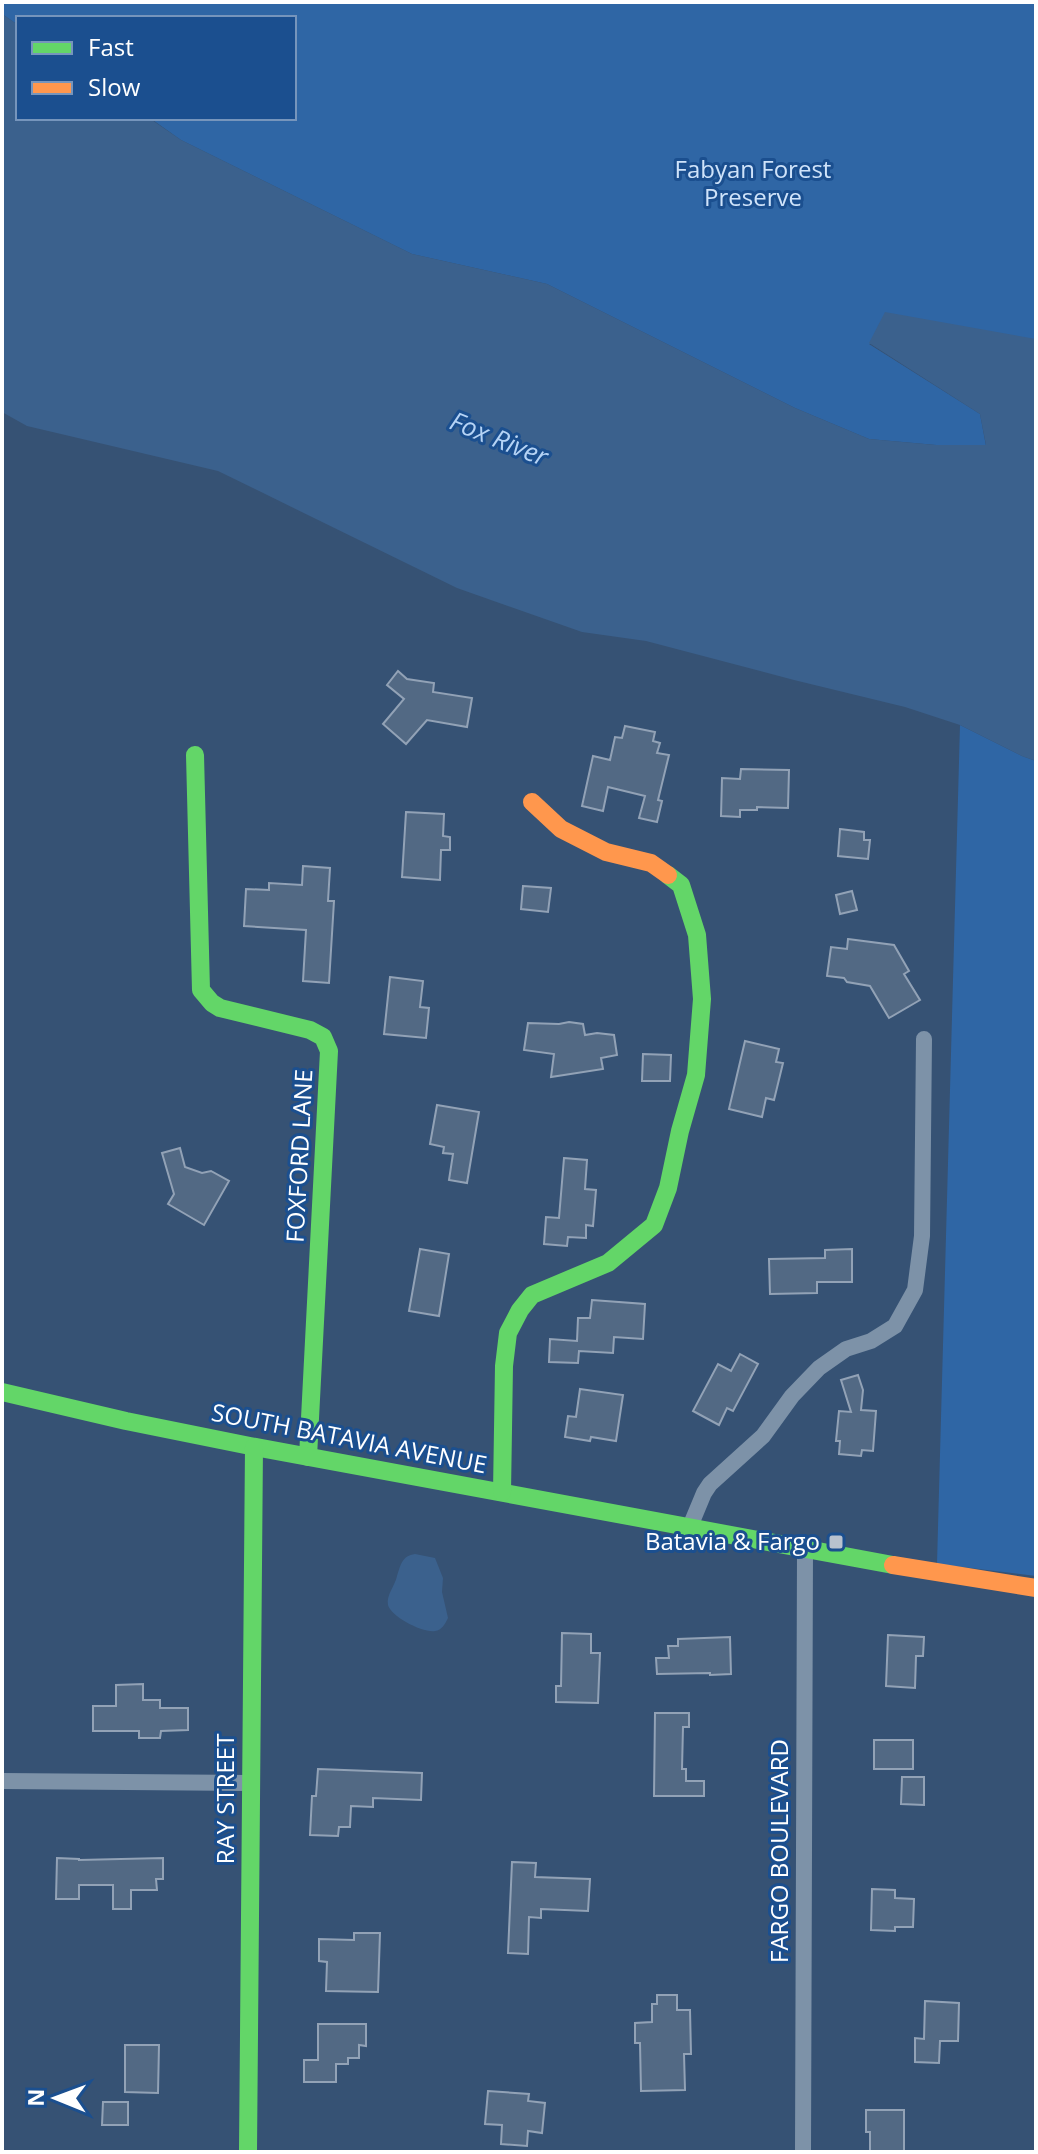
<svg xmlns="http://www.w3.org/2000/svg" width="1038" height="2154" font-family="'Open Sans',sans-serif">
	<rect width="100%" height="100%" fill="#365274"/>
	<g fill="#2f66a5">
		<path d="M2,2h1034v337l-167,5 111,70 6,32 -50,-1 -67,-6 -74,-31 -248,-124 -135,-30 -231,-114 -31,-22h144v-100h-276v7l-16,-11z"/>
		<path d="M960,725l62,31 14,5v815l-99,-12z"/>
	</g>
	<g fill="#3b618d">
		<path d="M2,14l16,11v93h131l32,22 231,114 135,30 248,124 74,31 67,6h50l-6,-31 -111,-71 16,-31 151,27v422l-14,-5 -62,-31 -55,-18 -111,-27 -148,-39 -64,-9 -125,-44 -239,-117 -191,-45 -25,-14z"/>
		<path d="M415,1554l20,4 8,20 -1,14 6,26c-3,6 -6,12 -13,13 -12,2 -44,-14 -47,-26 -2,-10 7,-19 9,-29 4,-12 5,-20 18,-22z"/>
	</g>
	<g fill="#526984" stroke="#92a2b6" stroke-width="2">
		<path d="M398,671l9,8 27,4 -1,9 39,6 -5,29 -40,-7 -21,24 -23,-20 21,-25 -17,-14z"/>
		<path d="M625,726l30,6 -2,9 7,2 -3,10 12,2 -11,45 4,1 -5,21 -18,-4 6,-22 -37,-9 -5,24 -21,-5 11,-50 17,4 5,-23 7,1z"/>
		<path d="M741,769l48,1 -1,38 -31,-1v3h-17v7l-19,-1 1,-38 18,1z"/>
		<path d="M406,812l38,2 -1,22 7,1v13h-9l-1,30 -38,-3z"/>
		<path d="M840,829l24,3v8h6l-2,19 -30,-3z"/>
		<path d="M303,866l27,2 -2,33h6l-5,82 -26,-2 3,-51 -62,-4 2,-37 23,1v-7l33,2z"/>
		<path d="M523,886l28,2 -3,24 -27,-3z"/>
		<path d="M852,891l5,19 -17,4 -4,-19z"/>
		<path d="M848,939l46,6 15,26 -5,3 16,26 -31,18 -19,-32 -23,-4 -3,-4 -17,-2 4,-29 16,2z"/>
		<path d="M390,977l33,4 -3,26 9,1 -3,30 -42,-4z"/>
		<path d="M569,1022l14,2 2,11 12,-2 17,2 3,20 -16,3 2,11 -52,8 3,-23 -30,-4 4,-27 31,1z"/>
		<path d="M745,1041l34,8 -3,13 7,1 -9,37 -8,-2 -4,19 -33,-8z"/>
		<path d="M643,1054l28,1 -1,26h-28z"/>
		<path d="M437,1105l42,7 -12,71 -18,-3 4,-26 -10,-1 1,-6 -14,-3z"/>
		<path d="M180,1148l5,19 17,6 9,-2 18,10 -25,44 -36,-21 6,-10 -12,-41z"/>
		<path d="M564,1158l23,2 -2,29 11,1 -3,36 -7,-1v13l-18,-1 -1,9 -23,-2 2,-27 13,1z"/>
		<path d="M420,1249l29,5 -10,62 -30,-5z"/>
		<path d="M852,1249v33h-35v11l-47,1 -1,-35 56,-1v-8z"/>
		<path d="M592,1300l53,4 -2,35 -29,-2 -1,16 -34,-2 -1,12 -29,-1 1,-23 27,2 1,-23h12z"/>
		<path d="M740,1354l18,10 -25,47 -6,-3 -8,17 -26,-14 25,-47 13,7z"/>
		<path d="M858,1375l5,15 -2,20 15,1 -3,40 -11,-1 -1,6 -22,-2 1,-13h-4l3,-30 12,1 -10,-32z"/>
		<path d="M580,1389l43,6 -7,46 -25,-4 -1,4 -25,-4 3,-21 8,1z"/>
		<path d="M562,1633l29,1v19h9l-2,50 -42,-1v-16h5z"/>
		<path d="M888,1635l36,2 -1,19h-7l-1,32 -29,-2z"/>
		<path d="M730,1637l1,37 -21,1v-2l-53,1 -1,-16h13l-1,-12h10v-7z"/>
		<path d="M143,1684v16h17v8h28v22l-27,1 -1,7h-21v-7h-46v-25h23v-21z"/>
		<path d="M655,1713h34v14h-6l-1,42h4v12h18v15h-50z"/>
		<rect x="874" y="1740" width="39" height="29"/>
		<path d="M318,1769l104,4 -1,27 -48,-2v9l-22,-1 -1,21h-11l-1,9 -28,-1 2,-39h4z"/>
		<path d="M902,1777h22v28l-23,-1z"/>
		<path d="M57,1858l22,1v1l84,-2v21h-7l1,11h-26v19h-18v-24h-34v14h-23z"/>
		<path d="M512,1862l24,1 -1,14 55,2 -2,32 -47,-2v9l-12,-1 -1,37 -20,-1z"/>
		<path d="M872,1889l23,1v8l19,1 -1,28h-18v4l-24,-1z"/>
		<path d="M354,1933h26l-2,59 -52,-1 1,-29 -8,-1v-22l35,1z"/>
		<path d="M657,1995h20v15h13l1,44h-7l1,36 -44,1 -1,-48h-5v-20l17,-1v-18h5z"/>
		<path d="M925,2001l34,2 -1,38h-18l-1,22 -24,-1v-24l9,1z"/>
		<path d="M318,2024h48v22l-7,-1v13h-11v6h-12v18h-32v-22h14z"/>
		<path d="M125,2045h34l-1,48 -33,-1z"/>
		<path d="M488,2091l41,3 -1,7 17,2 -3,30 -14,-2 -1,15 -26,-2 1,-19 -17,-1z"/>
		<path d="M103,2102h25v23h-26z"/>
		<path d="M866,2110h38v42h-34v-20h-4z"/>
	</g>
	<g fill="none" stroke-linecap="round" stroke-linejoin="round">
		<g stroke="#7d92a8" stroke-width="16">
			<path d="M689,1529l15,-36 6,-9 53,-48 29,-40 27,-28 27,-19 25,-8 24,-15 20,-36 7,-54 2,-197"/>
			<path d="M2,1781l248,2"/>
			<path d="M803,2152l2,-601"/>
		</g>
		<g stroke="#63d668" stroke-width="18">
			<path d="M195,755l6,235 11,13 8,5 90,22 13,7 6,14 -21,406"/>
			<path d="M2,1392l124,29 124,25 643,119"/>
			<path d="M502,1492l2,-126 4,-33 12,-23 12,-15 76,-32 46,-38 14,-37 12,-57 16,-56 6,-76 -5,-64 -16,-50 -13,-10"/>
			<path d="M248,2152l6,-705"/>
		</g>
		<g stroke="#ff974d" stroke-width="18">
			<path d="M532,802l29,27 45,23 45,11 17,12"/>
			<path d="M893,1565l143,23"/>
		</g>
	</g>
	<rect fill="#b9c2ce" stroke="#1b4f8f" stroke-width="3" x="828" y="1534" width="16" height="16" rx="4"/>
	<g text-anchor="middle" stroke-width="6" stroke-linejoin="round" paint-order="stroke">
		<g font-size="24" fill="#cfe3fa" stroke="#1b4f8f">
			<text x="753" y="178">Fabyan Forest<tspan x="753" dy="28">Preserve</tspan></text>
		</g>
		<g font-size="24" fill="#fff" stroke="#1b4f8f">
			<text transform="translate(300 1156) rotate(-87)" y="8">FOXFORD LANE</text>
			<text transform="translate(349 1439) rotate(11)" y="8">SOUTH BATAVIA AVENUE</text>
			<text transform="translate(226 1799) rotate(-90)" y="8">RAY STREET</text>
			<text transform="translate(780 1851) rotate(-90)" y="8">FARGO BOULEVARD</text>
		</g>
		<g font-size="24" fill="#fff" stroke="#1b4f8f" text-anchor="end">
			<text x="820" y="1550">Batavia &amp; Fargo</text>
		</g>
		<g font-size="26" font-style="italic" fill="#b5d3f5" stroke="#1b4f8f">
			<text transform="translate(499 439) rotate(22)" y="9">Fox River</text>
		</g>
	</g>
	<rect width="1038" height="2154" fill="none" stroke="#ffffff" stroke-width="8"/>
	<rect x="16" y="16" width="280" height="104" fill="#1b4f8f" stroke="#7695bc" stroke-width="2"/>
	<rect x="32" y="42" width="40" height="12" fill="#63d668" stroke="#7695bc" stroke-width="2"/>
	<text x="88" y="56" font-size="24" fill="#ffffff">Fast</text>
	<rect x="32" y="82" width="40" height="12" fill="#ff974d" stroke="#7695bc" stroke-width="2"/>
	<text x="88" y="96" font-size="24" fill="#ffffff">Slow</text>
	<g transform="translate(56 2098) rotate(271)" stroke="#1b4f8f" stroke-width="6" paint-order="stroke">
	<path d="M0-6L14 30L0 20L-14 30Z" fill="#ffffff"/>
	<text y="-12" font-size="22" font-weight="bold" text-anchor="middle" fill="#ffffff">N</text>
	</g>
</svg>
